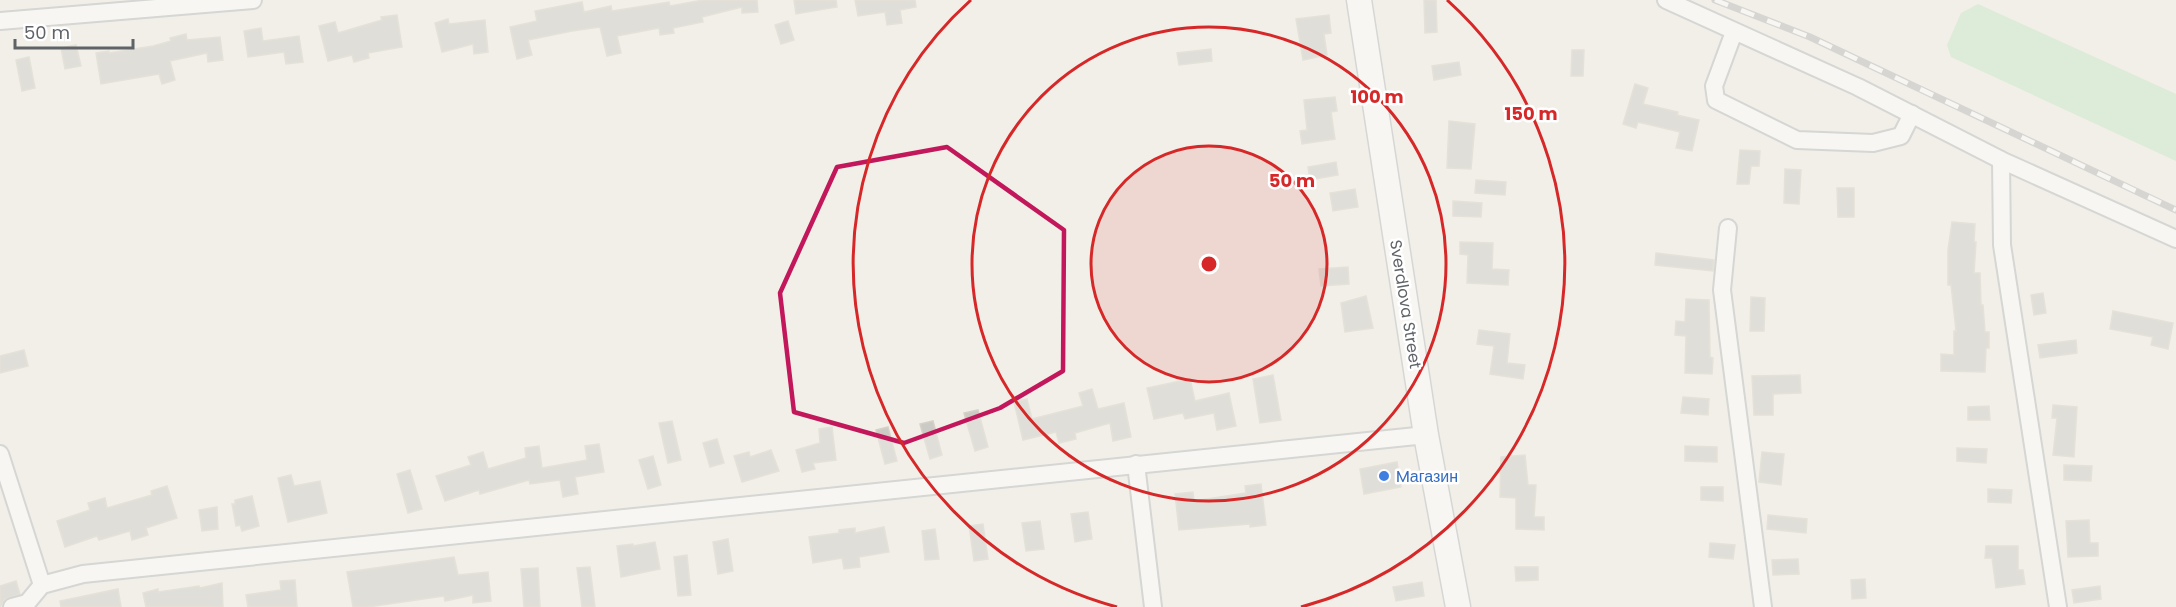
<svg xmlns="http://www.w3.org/2000/svg" width="2176" height="607" font-family="Poppins,sans-serif">
	<rect width="100%" height="100%" fill="#f1efe8"/>
	<path fill="#c5e8c5" d="M1978,4l198,90v67l-225,-104 -4,-12 14,-32z"/>
	<g fill="#cccac5" stroke="#d6d1c6" stroke-width="1.5">
		<path d="M703,0h54l1,12 -16,1v-6l-40,10 1,5 -30,6 1,5 -14,2 -1,-7 -42,8 4,17 -14,3 -7,-29 -28,4 -44,9 4,15 -15,4 -7,-32 27,-6 -2,-10 47,-9 2,10 27,-6 1,5 57,-9 1,4z"/>
		<path d="M794,0h42l1,7 -41,7z"/>
		<path d="M855,0h60l1,7 -16,3 2,13 -15,2 -2,-13 -27,4z"/>
		<path d="M1424,0h12l1,32 -12,1z"/>
		<path d="M397,15l5,32 -34,6 1,5 -15,4 -2,-7 -24,6 -9,-35 16,-4 3,11 44,-13 -1,-3z"/>
		<path d="M1329,15l2,18 -7,1 3,21 -24,5 -7,-41z"/>
		<path d="M448,19l1,5 36,-4 3,32 -14,2 -1,-10 -31,8 -7,-29z"/>
		<path d="M788,21l6,19 -13,4 -6,-19z"/>
		<path d="M261,28l2,13 36,-5 4,26 -17,2 -2,-12 -36,5 -4,-26z"/>
		<path d="M186,34l1,6 33,-3 3,23 -15,2 -1,-9 -37,8 5,19 -13,4 -3,-10 -58,10 -5,-31 13,-2v2l44,-7 18,-5 -1,-3z"/>
		<path d="M76,45l5,21 -16,3 -4,-21z"/>
		<path d="M1211,49l1,12 -33,4 -2,-12z"/>
		<path d="M1572,50h12l-1,26h-12z"/>
		<path d="M29,57l6,31 -13,3 -6,-31z"/>
		<path d="M1459,62l2,13 -27,5 -2,-14z"/>
		<path d="M1635,84l13,4 -5,16 35,8 -1,3 22,5 -7,31 -16,-3 4,-16 -42,-10 -2,6 -13,-4z"/>
		<path d="M1335,97l2,14 -6,1 4,27 -33,5 -2,-13 7,-1 -3,-30z"/>
		<path d="M1449,121l26,3 -4,45 -24,-1z"/>
		<path d="M1740,150l20,1 -1,15h-8l-2,18h-12z"/>
		<path d="M1336,162l2,13 -28,5 -2,-13z"/>
		<path d="M1785,169l16,1 -2,34 -15,-1z"/>
		<path d="M1476,180l30,2 -1,13 -30,-2z"/>
		<path d="M1837,188h17v29h-16z"/>
		<path d="M1355,189l3,18 -25,4 -3,-18z"/>
		<path d="M1453,201l29,2 -1,14 -28,-1z"/>
		<path d="M1952,222l23,2 -1,18h2l-2,31h6l1,32h2l2,27h4v16h-3l-1,24 -44,-1v-17l13,1v-24h2l-5,-46h-3v-35z"/>
		<path d="M1460,242l33,1 -1,26 17,1 -1,15 -41,-2 1,-28 -8,-1z"/>
		<path d="M1656,253l58,7 -1,11 -58,-6z"/>
		<path d="M1348,267l1,17 -28,2 -2,-17z"/>
		<path d="M2043,293l3,20 -12,2 -3,-20z"/>
		<path d="M1366,296l7,32 -28,4 -4,-29z"/>
		<path d="M1751,297l14,1 -1,33h-14z"/>
		<path d="M1686,299l23,1 1,57 3,1 -1,16 -27,-1 1,-37 -11,-1 1,-14 9,1z"/>
		<path d="M2113,311l60,12 -5,26 -17,-4 2,-8 -43,-8z"/>
		<path d="M1479,330l31,4 -3,29 18,2 -2,14 -33,-5 4,-28 -17,-2z"/>
		<path d="M2076,340l1,13 -37,5 -2,-13z"/>
		<path d="M24,350l4,16 -28,7v-17z"/>
		<path d="M1273,375l8,45 -21,3 -7,-44z"/>
		<path d="M1800,375l1,18 -28,1v21h-19l-2,-39z"/>
		<path d="M1190,379l5,22 34,-8 7,33 -19,4 -3,-17 -29,6 -2,-6 -29,6 -7,-31z"/>
		<path d="M1092,389l6,20 26,-6 7,34 -18,4 -3,-18 -35,10 1,6 -17,4 -3,-11 -33,8 -9,-38 13,-3 5,20 51,-13 -4,-13z"/>
		<path d="M1683,397l26,2 -1,16 -27,-2z"/>
		<path d="M2053,405l24,2 -3,50 -21,-2 4,-37h-5z"/>
		<path d="M1989,406l1,14h-22v-13z"/>
		<path d="M978,410l10,37 -13,4 -11,-38z"/>
		<path d="M672,421l9,39 -13,3 -9,-40z"/>
		<path d="M933,421l9,34 -12,4 -10,-35z"/>
		<path d="M832,427l4,33 -23,3 2,6 -13,3 -6,-22 24,-7 -1,-14z"/>
		<path d="M888,427l9,34 -12,3 -9,-34z"/>
		<path d="M717,439l7,24 -14,4 -7,-24z"/>
		<path d="M599,444l5,28 -29,5 3,17 -15,3 -3,-17 -30,4 -1,-4 -49,14 -1,-4 -34,11 -9,-25 35,-11 -3,-8 15,-5 5,17 38,-11 -1,-10 14,-2 3,22 45,-8 -2,-14z"/>
		<path d="M1685,446l32,1v15l-32,-1z"/>
		<path d="M1957,448l30,1 -1,14 -29,-2z"/>
		<path d="M771,450l8,21 -37,11 -8,-26 15,-4 1,5z"/>
		<path d="M1762,452l22,2 -3,31 -22,-3z"/>
		<path d="M1525,455l3,30h8l-2,32h10v13l-28,-1v-31l-16,-1 1,-40z"/>
		<path d="M653,456l8,29 -13,4 -9,-29z"/>
		<path d="M1397,462l4,25 -37,7 -4,-25z"/>
		<path d="M2064,465l28,1 -1,15 -27,-1z"/>
		<path d="M410,470l12,39 -14,4 -11,-39z"/>
		<path d="M291,475l3,11 26,-5 7,32 -39,9 -10,-44z"/>
		<path d="M1261,484l5,41 -16,2v-3l-71,6 -4,-36 18,-2 1,9 52,-8 -1,-7z"/>
		<path d="M167,486l10,32 -31,10 2,7 -16,5 -2,-9 -31,9 -2,-4 -32,11 -8,-26 33,-11 -2,-7 17,-5 2,10 45,-13 -1,-4z"/>
		<path d="M1701,487h22v14l-22,-1z"/>
		<path d="M1988,489l24,1 -1,13 -23,-1z"/>
		<path d="M252,496l7,30 -17,5 -2,-6 -4,1 -4,-22h3v-4z"/>
		<path d="M217,507l1,22 -16,2 -3,-21z"/>
		<path d="M1088,512l4,27 -17,3 -4,-28z"/>
		<path d="M1768,515l39,4 -1,14 -39,-4z"/>
		<path d="M2089,520l1,23h8v13l-30,1 -2,-36z"/>
		<path d="M1040,521l4,28 -18,2 -4,-28z"/>
		<path d="M983,524l5,35 -14,2 -5,-35z"/>
		<path d="M884,527l5,25 -30,5 1,10 -16,2 -2,-11 -29,5 -4,-26 30,-4v-3l16,-2v5z"/>
		<path d="M935,529l4,30 -14,1 -3,-29z"/>
		<path d="M728,539l5,32 -15,3 -5,-32z"/>
		<path d="M655,542l5,27 -39,8 -4,-31 16,-2v2z"/>
		<path d="M1710,543l25,2 -2,14 -24,-2z"/>
		<path d="M1986,546h32v24h5l2,14 -29,4 -4,-30h-7z"/>
		<path d="M687,555l4,40 -13,1 -4,-39z"/>
		<path d="M454,557l4,18 30,-3 3,29 -18,2v-8l-28,6 -1,-5 -76,11h-15l-6,-35z"/>
		<path d="M1798,559l1,15 -26,1 -1,-15z"/>
		<path d="M590,567l5,40h-13l-5,-39z"/>
		<path d="M1515,567h23v13l-22,1z"/>
		<path d="M538,568l2,39h-16l-3,-38z"/>
		<path d="M1865,579l1,19 -14,1 -1,-19z"/>
		<path d="M295,580l2,27h-49l-2,-12 35,-5 -1,-9z"/>
		<path d="M16,581l4,13 -15,5 -5,8v-21z"/>
		<path d="M1422,582l2,14 -28,5 -3,-14z"/>
		<path d="M222,583l1,24h-77l-3,-14 15,-4v3l41,-6 1,2z"/>
		<path d="M2100,586l1,13 -27,4 -2,-13z"/>
		<path d="M118,589l3,18h-60l-1,-6z"/>
	</g>
	<g fill="none" stroke-linecap="round" stroke-linejoin="round">
		<g stroke="#b5b8bc" stroke-width="20">
			<g id="street">
				<path d="M1666,0l192,87 143,73 175,79"/>
				<path d="M0,21l253,-21"/>
				<path d="M1734,32l-20,54 2,14 81,40 76,3 28,-7 11,-22"/>
				<path d="M2001,160l1,85 56,362"/>
				<path d="M1728,228l-6,62 41,317"/>
				<path d="M0,454l42,131"/>
				<path d="M1136,464l17,143"/>
				<path d="M12,607l15,-4 15,-18 41,-11 1343,-139"/>
			</g>
		</g>
		<g stroke="#b6babf" stroke-width="27">
			<path id="secondary" d="M1359,0l67,435 32,172"/>
		</g>
		<use href="#street" stroke="#fff" stroke-width="16"/>
		<use href="#secondary" stroke="#fff" stroke-width="24"/>
		<g stroke="#b6b7b8" stroke-width="7">
			<path id="rail" d="M1715,0l95,37 366,173"/>
		</g>
		<use href="#rail" stroke="#fff" stroke-width="4.5" stroke-dasharray="14" stroke-linecap="butt"/>
	</g>
	<path d="M0 0H2176V607H0ZM947,147l117,83 -1,141 -63,37 -96,35 -110,-31 -14,-119 57,-126z" fill="#f1efe8" fill-opacity=".55" fill-rule="evenodd"/>
	<path fill="none" stroke="#c2185b" stroke-width="4.5" stroke-linejoin="round" d="M947,147l117,83 -1,141 -63,37 -96,35 -110,-31 -14,-119 57,-126z"/>
	<circle cx="1209" cy="264" r="118" fill="#d62828" fill-opacity=".12"/>
	<g fill="none" stroke="#d62828" stroke-width="3">
		<circle cx="1209" cy="264" r="118"/>
		<circle cx="1209" cy="264" r="237"/>
		<path d="M1117 607A355 355 0 0 1 971 0M1447 0A355 355 0 0 1 1301 607"/>
	</g>
	<circle fill="#3f7fe0" stroke="#fff" stroke-width="2" cx="1384" cy="476" r="6"/>
	<g text-anchor="middle" stroke-width="5" stroke-linejoin="round" paint-order="stroke">
		<g font-size="16" fill="#5f6368" stroke="#fff">
			<text transform="translate(1406 304) rotate(81)" y="6">Sverdlova Street</text>
		</g>
		<g font-size="16" fill="#366cbe" stroke="#fff" text-anchor="start">
			<text x="1396" y="482">Mагазин</text>
		</g>
	</g>
	<circle cx="1209" cy="264" r="9" fill="#d62828" stroke="#fff" stroke-width="3"/>
	<g font-size="18" text-anchor="middle" font-weight="bold" fill="#d62828" stroke="#fff" stroke-width="5" stroke-linejoin="round" paint-order="stroke">
		<text x="1377" y="103">100 m</text>
		<text x="1531" y="120">150 m</text>
		<text x="1292" y="187">50 m</text>
	</g>
	<path d="M15 39v9h118v-9" fill="none" stroke="#5f6368" stroke-width="3"/>
	<text x="24" y="39" font-size="18" fill="#5f6368" stroke="#ffffff" stroke-width="4.5" paint-order="stroke">50 m</text>
</svg>
